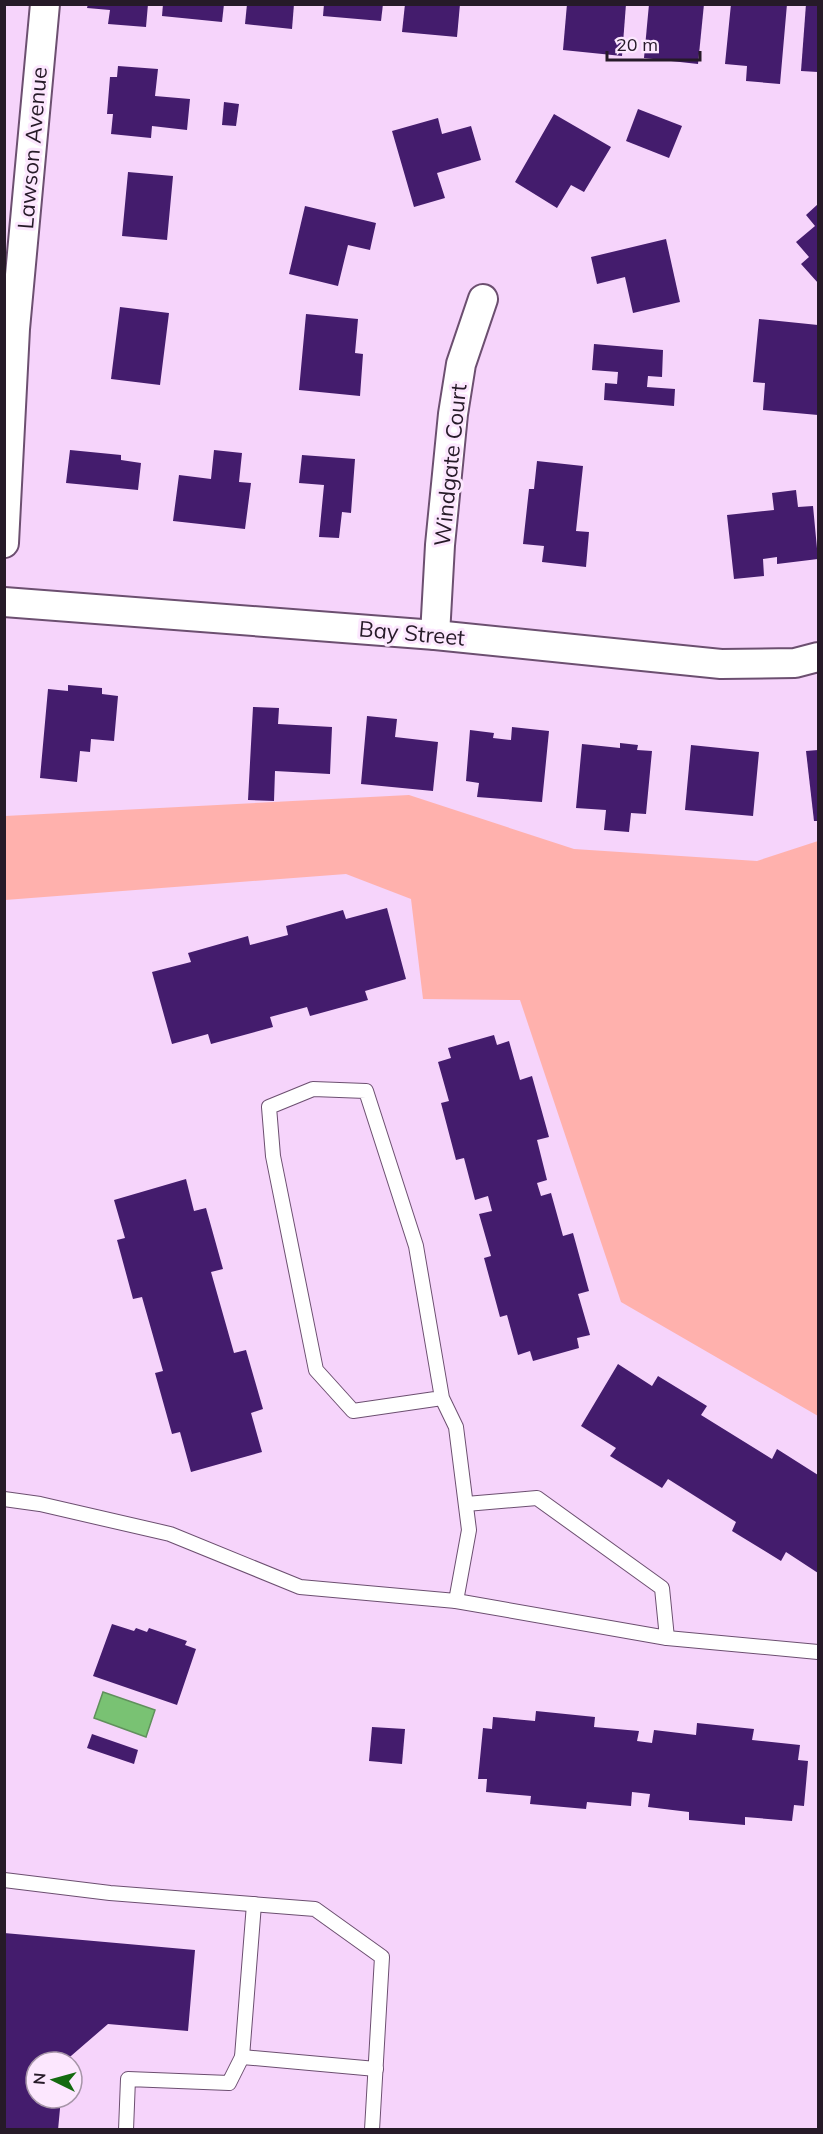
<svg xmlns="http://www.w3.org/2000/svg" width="823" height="2134" font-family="Mulish,sans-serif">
	<rect width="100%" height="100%" fill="#f6d4fb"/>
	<path fill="#ffb1ad" d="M409,795l165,54 183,12 61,-20v575l-197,-114 -101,-302 -97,-1 -12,-100 -65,-25 -341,26v-84z"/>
	<path fill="#79c273" stroke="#60905c" stroke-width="1.5" d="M103,1692l52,18 -9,27 -52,-19z"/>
	<g fill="#441c6d">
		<path d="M88,4h60l-2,23 -38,-3 2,-14 -23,-2z"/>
		<path d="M163,4h61l-2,18 -60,-6z"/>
		<path d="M247,4h47l-2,25 -47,-5z"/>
		<path d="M324,4h59l-2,17 -58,-5z"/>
		<path d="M405,4h55l-3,33 -55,-5z"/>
		<path d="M567,4h59l-4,52 -59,-6z"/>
		<path d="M649,4h55l-6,60 -54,-6z"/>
		<path d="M731,4h56l-7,80 -34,-3 1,-15 -22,-2z"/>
		<path d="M806,4h12v68l-17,-1z"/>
		<path d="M118,66l40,3 -3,27 35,3 -3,31 -35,-4 -1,12 -40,-4 2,-20h-6l3,-37h7z"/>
		<path d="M224,102l15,2 -3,22 -14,-1z"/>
		<path d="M638,109l44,17 -13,32 -43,-17z"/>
		<path d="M554,114l57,33 -27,45 -13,-7 -14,23 -42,-26z"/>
		<path d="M438,118l4,16 29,-8 10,34 -44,13 8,25 -31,9 -22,-76z"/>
		<path d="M128,172l45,4 -6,64 -45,-4z"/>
		<path d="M818,204v79l-17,-19 8,-7 -13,-15 19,-16 -9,-11z"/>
		<path d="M305,206l71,17 -6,27 -22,-5 -10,41 -49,-12z"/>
		<path d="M666,239l14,63 -47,11 -8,-36 -28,7 -6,-27z"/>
		<path d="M120,307l49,6 -9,72 -49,-6z"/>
		<path d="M306,314l52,5 -3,34 8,1 -3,42 -61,-6z"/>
		<path d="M759,319l59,6v90l-55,-5 2,-27 -12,-1z"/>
		<path d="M594,344l69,6 -1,27 -14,-1 -1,11 28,2 -1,17 -70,-6 1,-17 12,1 1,-12 -26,-2z"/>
		<path d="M70,450l51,5v5l20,3 -3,27 -72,-7z"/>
		<path d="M214,450l28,3 -3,29 12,1 -6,46 -72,-8 6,-46 32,4z"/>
		<path d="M302,455l53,4 -4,54 -9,-1 -3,26 -20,-1 5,-52 -25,-2z"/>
		<path d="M537,461l46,5 -7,65 13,1 -3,35 -44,-5 2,-16 -21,-2 6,-55h5z"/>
		<path d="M796,490l2,17 15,-1 5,53 -41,5v-7l-14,2 1,17 -30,3 -7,-64 47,-5 -2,-17z"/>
		<path d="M68,685l34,3v6l16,2 -4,45 -23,-2 -1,13 -10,-1 -3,31 -37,-4 8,-89 20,2z"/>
		<path d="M253,707l26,1 -1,16 54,3 -2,47 -55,-3 -1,30 -26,-1z"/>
		<path d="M367,716l30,3 -2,18 43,5 -5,49 -72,-7z"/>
		<path d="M512,727l37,4 -7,71 -65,-5 2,-14 -13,-2 4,-51 24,3 -1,5 18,2z"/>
		<path d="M620,743l18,2 -1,5 15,1 -6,63 -15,-1 -2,19 -25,-2 2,-20 -30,-2 6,-64 38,4z"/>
		<path d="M691,745l68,7 -6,64 -68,-6z"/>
		<path d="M818,750v71h-4l-8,-70z"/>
		<path d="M387,908l19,71 -41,12 3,9 -58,16 -3,-9 -37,10 3,10 -62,17 -3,-10 -36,10 -20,-72 39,-10 -3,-9 60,-17 2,9 38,-10 -2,-9 57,-16 3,9z"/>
		<path d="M494,1035l3,10 12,-4 11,39 12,-4 17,61 -12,3 10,40 -10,3 4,13 10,-3 12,43 10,-3 16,58 -11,3 12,41 -13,3 2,10 -46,13 -3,-10 -12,4 -11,-40 -7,2 -16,-59 7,-2 -12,-42 13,-3 -4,-15 -13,4 -11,-42 -8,2 -15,-57 8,-2 -11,-39 13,-4 -3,-10z"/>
		<path d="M186,1179l8,32 12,-3 17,61 -12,3 23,81 12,-3 17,59 -12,4 11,39 -71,20 -11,-40 -8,2 -17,-61 8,-2 -21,-74 -9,2 -16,-59 8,-2 -11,-38z"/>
		<path d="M618,1364l34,22 6,-10 49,30 -6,9 71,44 5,-10 41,26v98l-32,-21 -5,9 -49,-30 4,-9 -68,-43 -6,9 -52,-32 6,-8 -35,-22z"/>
		<path d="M112,1624l22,7 2,-3 11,4 2,-4 38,13 -2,4 11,4 -19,56 -84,-29z"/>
		<path d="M536,1711l59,6 -1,10 45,4 -2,10 15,2 2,-13 42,5 1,-12 57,6 -2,11 48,5 -2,15 10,1 -4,45 -10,-1 -2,16 -47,-4v8l-56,-5v-8l-41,-5 2,-13 -18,-2 -1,14 -44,-4 -1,7 -56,-5 1,-8 -45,-4 1,-13h-9l5,-51 9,1 1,-12 42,4z"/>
		<path d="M372,1727l33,2 -3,35 -33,-3z"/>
		<path d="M92,1734l46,16 -4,14 -47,-16z"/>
		<path d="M4,1933l191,17 -7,81 -80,-7 -44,38h-28v36h25l-3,32h-54z"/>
	</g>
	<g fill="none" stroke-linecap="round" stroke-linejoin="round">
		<g stroke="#6c4f70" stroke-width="16">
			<g id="service">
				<path d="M4,1499l36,5 130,30 130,53 156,14 13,-71 -13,-103 -14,-29 -26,-152 -50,-155 -53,-2 -44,18 4,49 43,214 37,41 89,-13"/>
				<path d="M456,1601l211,37 -5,-50 -125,-90 -71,6"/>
				<path d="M667,1638l151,14"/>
				<path d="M4,1880l106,13 205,16 67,48 -10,173"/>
				<path d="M242,2057l12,-153"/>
				<path d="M126,2130l2,-51 101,4 13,-26 134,12"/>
			</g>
		</g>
		<g stroke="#6c4f70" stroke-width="32">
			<g id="minor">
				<path d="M4,543l11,-214 30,-325"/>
				<path d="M4,602l431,33 286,29 74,-1 23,-6"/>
				<path d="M435,635l5,-90 13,-131 8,-50 22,-65"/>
			</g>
		</g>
		<use href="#service" stroke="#fff" stroke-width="14"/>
		<use href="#minor" stroke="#fff" stroke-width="28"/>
	</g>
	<g text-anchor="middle" stroke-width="6" stroke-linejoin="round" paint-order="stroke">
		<g font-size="22" fill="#261a28" stroke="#fce7fe">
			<text transform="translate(32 148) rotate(-85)" y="8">Lawson Avenue</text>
			<text transform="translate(450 465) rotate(-84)" y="8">Windgate Court</text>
			<text transform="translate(412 633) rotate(5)" y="8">Bay Street</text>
		</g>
	</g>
	<rect width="823" height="2134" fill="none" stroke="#261a28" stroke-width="12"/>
	<g transform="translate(54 2080) rotate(275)"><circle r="28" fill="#fce7fe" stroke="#a695a8" stroke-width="1.5"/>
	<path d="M0-4.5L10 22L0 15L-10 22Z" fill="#146a10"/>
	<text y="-9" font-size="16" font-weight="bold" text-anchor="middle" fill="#261a28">N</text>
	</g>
	<path d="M607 51v9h93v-9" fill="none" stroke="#261a28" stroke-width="3"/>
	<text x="616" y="51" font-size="18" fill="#261a28" stroke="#fce7fe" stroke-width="4.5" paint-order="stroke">20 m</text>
</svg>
